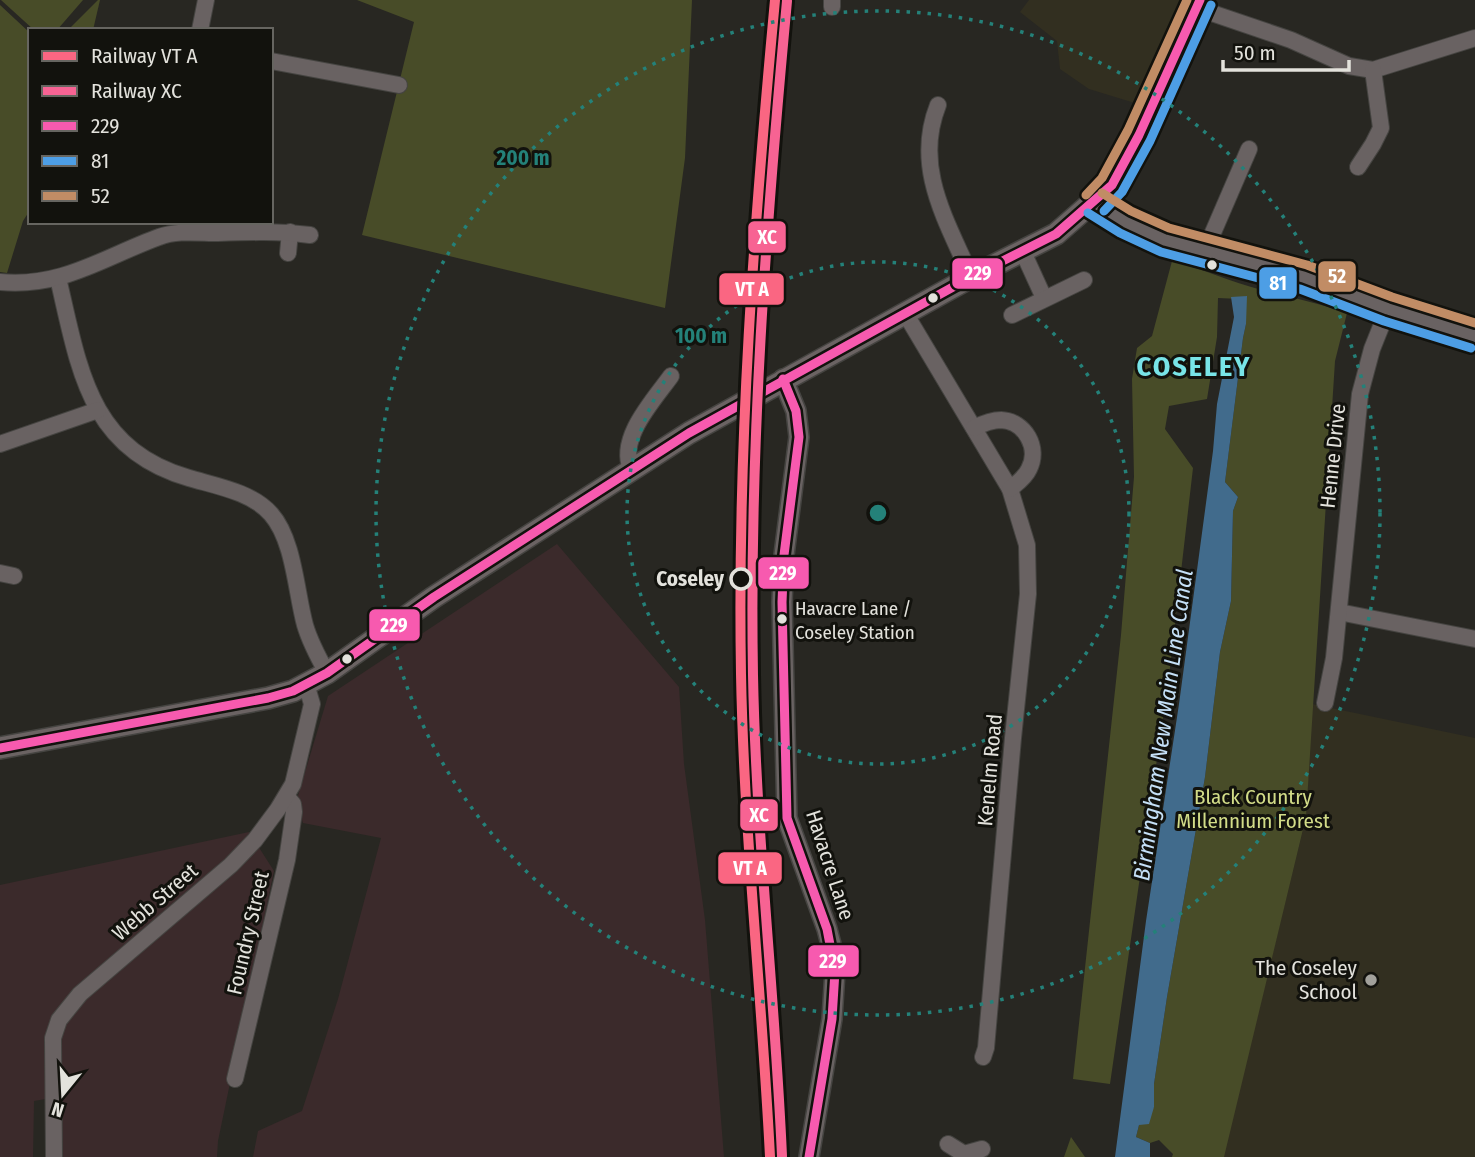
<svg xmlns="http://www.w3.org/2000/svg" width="1475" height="1157" font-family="'Fira Sans Condensed',sans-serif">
	<rect width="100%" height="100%" fill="#282722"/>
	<g fill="#322f20">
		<path d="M1029,0h152l-43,104 -49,-15 -29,-20 -3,-28 -37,-29z"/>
		<path d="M1312,704l163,34v419h-252l83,-340z"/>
	</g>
	<g fill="#3b2a2b">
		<path d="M557,544l122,143 5,77 21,156 19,237h-471l5,-26 44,-20 36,-112 43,-161 -78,-15 -7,-21 32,-106z"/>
		<path d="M249,832l25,39 -56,270 -1,16h-156l2,-61 -29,5 -1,56h-33v-272z"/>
	</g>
	<g fill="#484c28">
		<path d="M1,0h82l-26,30h-23z"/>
		<path d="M98,0h2l-7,30h-25z"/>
		<path d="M357,0h335l-7,158 -20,150 -303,-73 52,-213z"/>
		<path d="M0,5l30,28v177l-7,11 -16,52 -7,-1z"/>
		<path d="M1172,261c31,8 59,21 90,29 28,7 56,13 85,23l-12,48 -29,456 -82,340h-52l1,-3 -14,-14 -9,3 -14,-6 3,-12 15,-18v-23l13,-87 38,-220 15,-125 11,-51 2,-90 5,-14 -13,-15 18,-144 3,-14v-28l-6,3 -22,-1 -1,39 -10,62 -38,7 -4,23 28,39 -24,208 -59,408 -37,-5 48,-444 13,-158 -2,-98 5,-31 15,-12z"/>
		<path d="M1071,1137l14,20h1h-22z"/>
	</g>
	<path fill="#416b8c" d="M1247,296l-1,28 -3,14 -18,144 13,15 -5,14 -2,90 -11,51 -15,125 -38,220 -13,87v23l-5,17 -10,1 -3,12 14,6v14h-35l31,-236 33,-217 34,-253 4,-47 17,-87 -3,-20z"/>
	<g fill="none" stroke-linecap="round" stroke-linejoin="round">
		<g stroke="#454441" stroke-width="18">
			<g id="minor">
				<path d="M832,7v-7"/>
				<path d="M1197,8l94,32 58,26 24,4 102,-32"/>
				<path d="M200,30l6,-30"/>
				<path d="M271,61l128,24"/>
				<path d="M938,105c-25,63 9,116 33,172"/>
				<path d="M1358,167l15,-23 8,-16 -8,-58"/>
				<path d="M1205,251l44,-102"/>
				<path d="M1023,252l21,46"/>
				<path d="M288,253l2,-21"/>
				<path d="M58,278c21,89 30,171 131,200 27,8 63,14 82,36 23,26 25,78 34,111 5,17 13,32 22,48"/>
				<path d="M0,282c62,6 104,-25 159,-45 18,-7 40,-4 59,-4 30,-1 61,-2 92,2"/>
				<path d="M905,313l105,176 17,56 1,49 -15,144 -27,310 -3,9"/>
				<path d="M1012,315l72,-35"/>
				<path d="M974,428c8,-4 17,-8 27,-8 24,1 39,28 28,49 -4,9 -12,14 -19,20"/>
				<path d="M0,444l98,-34"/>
				<path d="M631,469c-13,-31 22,-68 40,-93"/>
				<path d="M0,573l14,3"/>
				<path d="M1339,612l136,27"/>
				<path d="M1325,703l9,-45 26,-264 12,-45 16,-40"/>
				<path d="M235,1079l52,-219 7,-48 -1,-8 -6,-7"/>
				<path d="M948,1144l16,10 18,-5"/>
				<path d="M54,1157l-1,-119 6,-18 21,-26 151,-129 24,-25 23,-31 15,-25 19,-80 -6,-20"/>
			</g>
		</g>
		<g stroke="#454441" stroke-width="22">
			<g id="tertiary">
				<path d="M1095,203l30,19 40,18 139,37 84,32 87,27"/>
				<path d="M783,379l13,32 3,26 -15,118 -2,47 5,216 40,111 6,23 2,19 -3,48 -23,138"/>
			</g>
		</g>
		<g stroke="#454441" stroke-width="24">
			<path id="secondary" d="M0,748l268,-50 25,-7 34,-18 107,-76 255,-164 282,-156 85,-43 56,-49 27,-50 61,-135"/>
		</g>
		<use href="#minor" stroke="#696262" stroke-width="16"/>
		<use href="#tertiary" stroke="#696262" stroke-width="19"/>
		<use href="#secondary" stroke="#6b6363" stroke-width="21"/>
		<g stroke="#12120d" stroke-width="14">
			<g id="bus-1">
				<path d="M783,379l13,32 3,26 -15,118 -2,47 5,216 40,111 8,42 -3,48 -23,138"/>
				<path d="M0,748l268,-50 25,-7 34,-18 107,-76 255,-164 282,-156 85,-43 56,-49 27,-50 61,-135"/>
			</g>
		</g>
		<g stroke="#12120d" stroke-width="14">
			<g id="bus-2">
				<path d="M1104,211l18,-19 28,-51 61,-136"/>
				<path d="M1088,213l32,20 41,19 139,37 84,32 87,27"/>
			</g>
		</g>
		<g stroke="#12120d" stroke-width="14">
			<g id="bus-3">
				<path d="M1102,193l29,18 38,17 138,37 85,32 83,26"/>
				<path d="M1086,195l16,-17 26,-48 59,-130"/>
			</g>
		</g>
		<use href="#bus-1" stroke="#f75aaf" stroke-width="9"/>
		<use href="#bus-2" stroke="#4d9ee5" stroke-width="9"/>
		<use href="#bus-3" stroke="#c18c65" stroke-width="9"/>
		<g stroke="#12120d" stroke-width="16">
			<path id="rail-1" d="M770,1157c-8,-161 -26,-321 -29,-483 -4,-225 13,-450 34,-674"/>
		</g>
		<g stroke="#12120d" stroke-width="16">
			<path id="rail-2" d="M782,1156c-7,-160 -26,-321 -29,-481 -4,-225 13,-450 34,-674"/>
		</g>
		<use href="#rail-1" stroke="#fa6682" stroke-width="10"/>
		<use href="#rail-2" stroke="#f76393" stroke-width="10"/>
	</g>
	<g fill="none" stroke="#248179" stroke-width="3.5" stroke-dasharray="3.5 7">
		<circle cx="878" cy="513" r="251"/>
		<circle cx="878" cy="513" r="502"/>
	</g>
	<g fill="#e3e2dc" stroke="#12120d" stroke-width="2.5">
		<circle cx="1212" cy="265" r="6"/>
		<circle cx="933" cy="298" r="6"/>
		<circle cx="782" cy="619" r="6"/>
		<circle cx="347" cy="659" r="6"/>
	</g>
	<circle fill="#12120d" stroke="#e3e2dc" stroke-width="3.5" cx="741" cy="579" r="10"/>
	<circle fill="#a2a19b" stroke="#12120d" stroke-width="2.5" cx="1371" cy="980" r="7"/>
	<g text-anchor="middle" stroke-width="6" stroke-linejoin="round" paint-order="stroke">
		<g font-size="19" fill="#e3e2dc" stroke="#12120d" text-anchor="start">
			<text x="795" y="615">Havacre Lane /<tspan x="795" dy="24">Coseley Station</tspan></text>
		</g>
		<g font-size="21" fill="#e3e2dc" stroke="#12120d">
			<text transform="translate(1333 456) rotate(-84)" y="7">Henne Drive</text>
			<text transform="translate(990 770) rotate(-85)" y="7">Kenelm Road</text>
			<text transform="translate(830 865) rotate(72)" y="7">Havacre Lane</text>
			<text transform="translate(155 902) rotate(-41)" y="7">Webb Street</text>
			<text transform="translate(248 933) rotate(-77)" y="7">Foundry Street</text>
		</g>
		<g font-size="21" font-weight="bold" fill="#e3e2dc" stroke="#12120d" text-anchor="end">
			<text x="724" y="586">Coseley</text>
		</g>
		<g font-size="21" fill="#d2dc88" stroke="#12120d">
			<text x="1253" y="804">Black Country<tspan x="1253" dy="24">Millennium Forest</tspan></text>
		</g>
		<g font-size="21" fill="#e3e2dc" stroke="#12120d" text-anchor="end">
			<text x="1357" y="975">The Coseley<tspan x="1357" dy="24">School</tspan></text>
		</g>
		<g font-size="23" font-style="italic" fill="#c5e0f7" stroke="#12120d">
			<text transform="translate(1163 725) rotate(-82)" y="8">Birmingham New Main Line Canal</text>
		</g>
		<g font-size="28" font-weight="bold" letter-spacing="2" fill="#78e4e7" stroke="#12120d">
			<text x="1194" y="376">COSELEY</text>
		</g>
	</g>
	<circle cx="878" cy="513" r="10" fill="#248179" stroke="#12120d" stroke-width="3.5"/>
	<g font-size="21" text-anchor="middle" font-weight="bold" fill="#248179" stroke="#12120d" stroke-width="6" stroke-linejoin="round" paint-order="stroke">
		<text x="523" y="165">200 m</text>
		<text x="701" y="343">100 m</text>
	</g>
	<g stroke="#12120d" stroke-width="2.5">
		<rect x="747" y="220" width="40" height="34" rx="7" fill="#f76393"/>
		<rect x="951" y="257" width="53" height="33" rx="7" fill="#f75aaf"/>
		<rect x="1317" y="260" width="40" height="33" rx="7" fill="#c18c65"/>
		<rect x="1258" y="266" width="40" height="34" rx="7" fill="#4d9ee5"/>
		<rect x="718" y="272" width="67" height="34" rx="7" fill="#fa6682"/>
		<rect x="757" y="556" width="53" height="34" rx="7" fill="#f75aaf"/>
		<rect x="368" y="608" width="53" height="34" rx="7" fill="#f75aaf"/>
		<rect x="739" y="798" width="40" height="34" rx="7" fill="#f76393"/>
		<rect x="717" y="851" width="66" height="34" rx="7" fill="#fa6682"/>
		<rect x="807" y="944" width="53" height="34" rx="7" fill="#f75aaf"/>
	</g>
	<g font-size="19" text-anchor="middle" font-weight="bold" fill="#fff">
		<text x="767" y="244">XC</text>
		<text x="978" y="280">229</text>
		<text x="1337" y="283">52</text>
		<text x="1278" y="290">81</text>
		<text x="752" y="296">VT A</text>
		<text x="783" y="580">229</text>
		<text x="394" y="632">229</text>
		<text x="759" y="822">XC</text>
		<text x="750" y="875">VT A</text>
		<text x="833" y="968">229</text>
	</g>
	<rect x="28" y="28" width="245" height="196" fill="#12120d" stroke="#666560" stroke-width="2"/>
	<rect x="42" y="51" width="35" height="10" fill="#fa6682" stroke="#666560" stroke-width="2"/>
	<text x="91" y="63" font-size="21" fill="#e3e2dc">Railway VT A</text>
	<rect x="42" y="86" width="35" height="10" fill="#f76393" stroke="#666560" stroke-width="2"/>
	<text x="91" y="98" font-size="21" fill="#e3e2dc">Railway XC</text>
	<rect x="42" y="121" width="35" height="10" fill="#f75aaf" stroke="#666560" stroke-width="2"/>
	<text x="91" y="133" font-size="21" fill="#e3e2dc">229</text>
	<rect x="42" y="156" width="35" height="10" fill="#4d9ee5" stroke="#666560" stroke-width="2"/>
	<text x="91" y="168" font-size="21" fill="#e3e2dc">81</text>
	<rect x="42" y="191" width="35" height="10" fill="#c18c65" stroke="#666560" stroke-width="2"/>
	<text x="91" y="203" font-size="21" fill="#e3e2dc">52</text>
	<g transform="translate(63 1094) rotate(198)" stroke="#12120d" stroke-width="5" paint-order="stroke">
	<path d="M0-5L12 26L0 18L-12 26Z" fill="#e3e2dc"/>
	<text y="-10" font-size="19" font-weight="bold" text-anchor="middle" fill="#e3e2dc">N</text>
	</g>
	<path d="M1223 60v10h126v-10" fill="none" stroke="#e3e2dc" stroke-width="3.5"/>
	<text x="1234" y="60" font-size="21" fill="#e3e2dc" stroke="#12120d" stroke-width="5" paint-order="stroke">50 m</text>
</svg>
